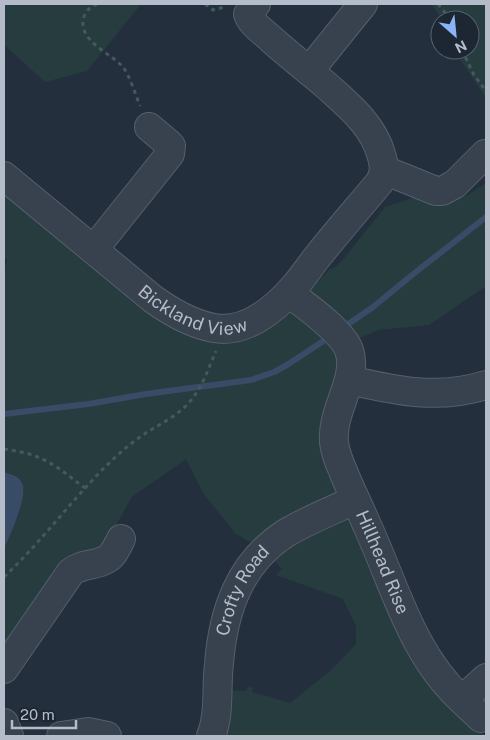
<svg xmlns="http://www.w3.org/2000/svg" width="490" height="740" font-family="'Public Sans',sans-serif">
	<rect width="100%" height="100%" fill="#242f3e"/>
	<g fill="#263c3f">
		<path d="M4,4h137l-54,67 -42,11 -41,-37z"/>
		<path d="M431,4h55v94l-32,-48h16v-30h-27z"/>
		<path d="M4,177l199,149 86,-32 56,50 -5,58 14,97 -91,51 -28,-17 -32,-40 -17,-34 -54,38 -21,37 10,5 -41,28 -76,102v-120l15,-35 4,-22 -1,-10 -5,-6 -13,-4v-200l3,-12 -3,-3z"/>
		<path d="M486,183v103l-57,39 -51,5 -31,14 -47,-42 24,-27 6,-6 7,-3 8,-9 40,-50 27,-9 21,4 17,-1 18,-6z"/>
		<path d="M355,500l118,226 13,10h-275l6,-46 29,1 2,-4 5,1 -1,4 38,11 41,-33 25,-26v-18l-13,-27 -67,-24 6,-6 -17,-18z"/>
	</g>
	<path fill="#394c67" d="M4,472c6,2 13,3 17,9 9,13 -11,54 -17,68z"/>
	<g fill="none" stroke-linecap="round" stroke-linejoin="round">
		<g stroke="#394c67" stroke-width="6">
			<path d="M341,329l32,-22 39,-32 74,-58"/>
			<path d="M4,414l84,-10 58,-10 105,-14 23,-8 13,-7 44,-29"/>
		</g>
		<g stroke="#565f6c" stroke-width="30">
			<g id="minor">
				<path d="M309,71l54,-67"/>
				<path d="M384,170l52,21h6l13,-7 30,-30"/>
				<path id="s1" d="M4,176l149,123c18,13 39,25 61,29 32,6 62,-20 81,-42 8,-9 15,-20 23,-30 20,-25 41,-49 61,-73 7,-10 5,-19 2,-29 -8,-29 -33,-49 -54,-68 -19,-16 -38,-31 -56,-47 -7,-7 -20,-15 -23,-25l8,-10"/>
				<path d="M94,249l76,-95 1,-8 -3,-3 -19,-16"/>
				<path id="s2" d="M289,293c17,13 53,38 60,57 10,29 -18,60 -15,92 1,10 5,20 9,29 7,18 16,35 23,52 28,60 45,130 95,176l3,-1 22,-20"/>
				<path d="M349,380c49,11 88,20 137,5"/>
				<path d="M4,669l67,-97c11,-9 28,-6 39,-15 5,-5 8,-12 11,-18"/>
				<path d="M461,699l20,19"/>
				<path d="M4,723l5,13"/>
				<path d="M61,736l27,-4 19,4"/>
				<path id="s3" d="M211,736c9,-22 5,-48 8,-72 4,-52 20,-101 67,-131 22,-13 47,-23 69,-33"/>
			</g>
		</g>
		<g stroke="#44595c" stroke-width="3" stroke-dasharray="4 4" stroke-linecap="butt">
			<path d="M97,4c-7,3 -13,8 -14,17 -2,21 27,32 39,45 7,7 14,30 18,40"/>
			<path d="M205,4l8,6 12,-3"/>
			<path d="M438,4l13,16"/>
			<path d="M462,50l12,25 12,16"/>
			<path d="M4,449c13,2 26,4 38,10 16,7 29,19 43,29"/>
			<path d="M4,577c35,-33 64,-72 98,-107 13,-13 26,-25 41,-35 16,-11 36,-19 49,-36 11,-14 17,-32 24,-48"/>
		</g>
		<use href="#minor" stroke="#38414e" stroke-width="28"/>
	</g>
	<g text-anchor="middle" stroke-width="4.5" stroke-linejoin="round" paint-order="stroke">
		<g font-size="18" fill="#b4bcc9" stroke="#1d2633">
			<text dy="6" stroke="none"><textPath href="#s1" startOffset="236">Bickland View</textPath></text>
			<text dy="6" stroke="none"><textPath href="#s2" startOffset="308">Hillhead Rise</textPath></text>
			<text dy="6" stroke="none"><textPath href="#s3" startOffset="151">Crofty Road</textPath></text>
		</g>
	</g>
	<rect width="490" height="740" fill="none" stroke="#b4bcc9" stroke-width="10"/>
	<g transform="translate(455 35) rotate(153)"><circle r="24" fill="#1d2633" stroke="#59626f"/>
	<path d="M0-4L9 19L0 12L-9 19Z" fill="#8ab4f8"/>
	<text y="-8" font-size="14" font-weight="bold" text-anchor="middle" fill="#b4bcc9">N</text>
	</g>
	<path d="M12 720v8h64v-8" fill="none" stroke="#b4bcc9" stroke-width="2.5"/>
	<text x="20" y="720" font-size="15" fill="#b4bcc9" stroke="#1d2633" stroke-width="4" paint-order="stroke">20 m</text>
</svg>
